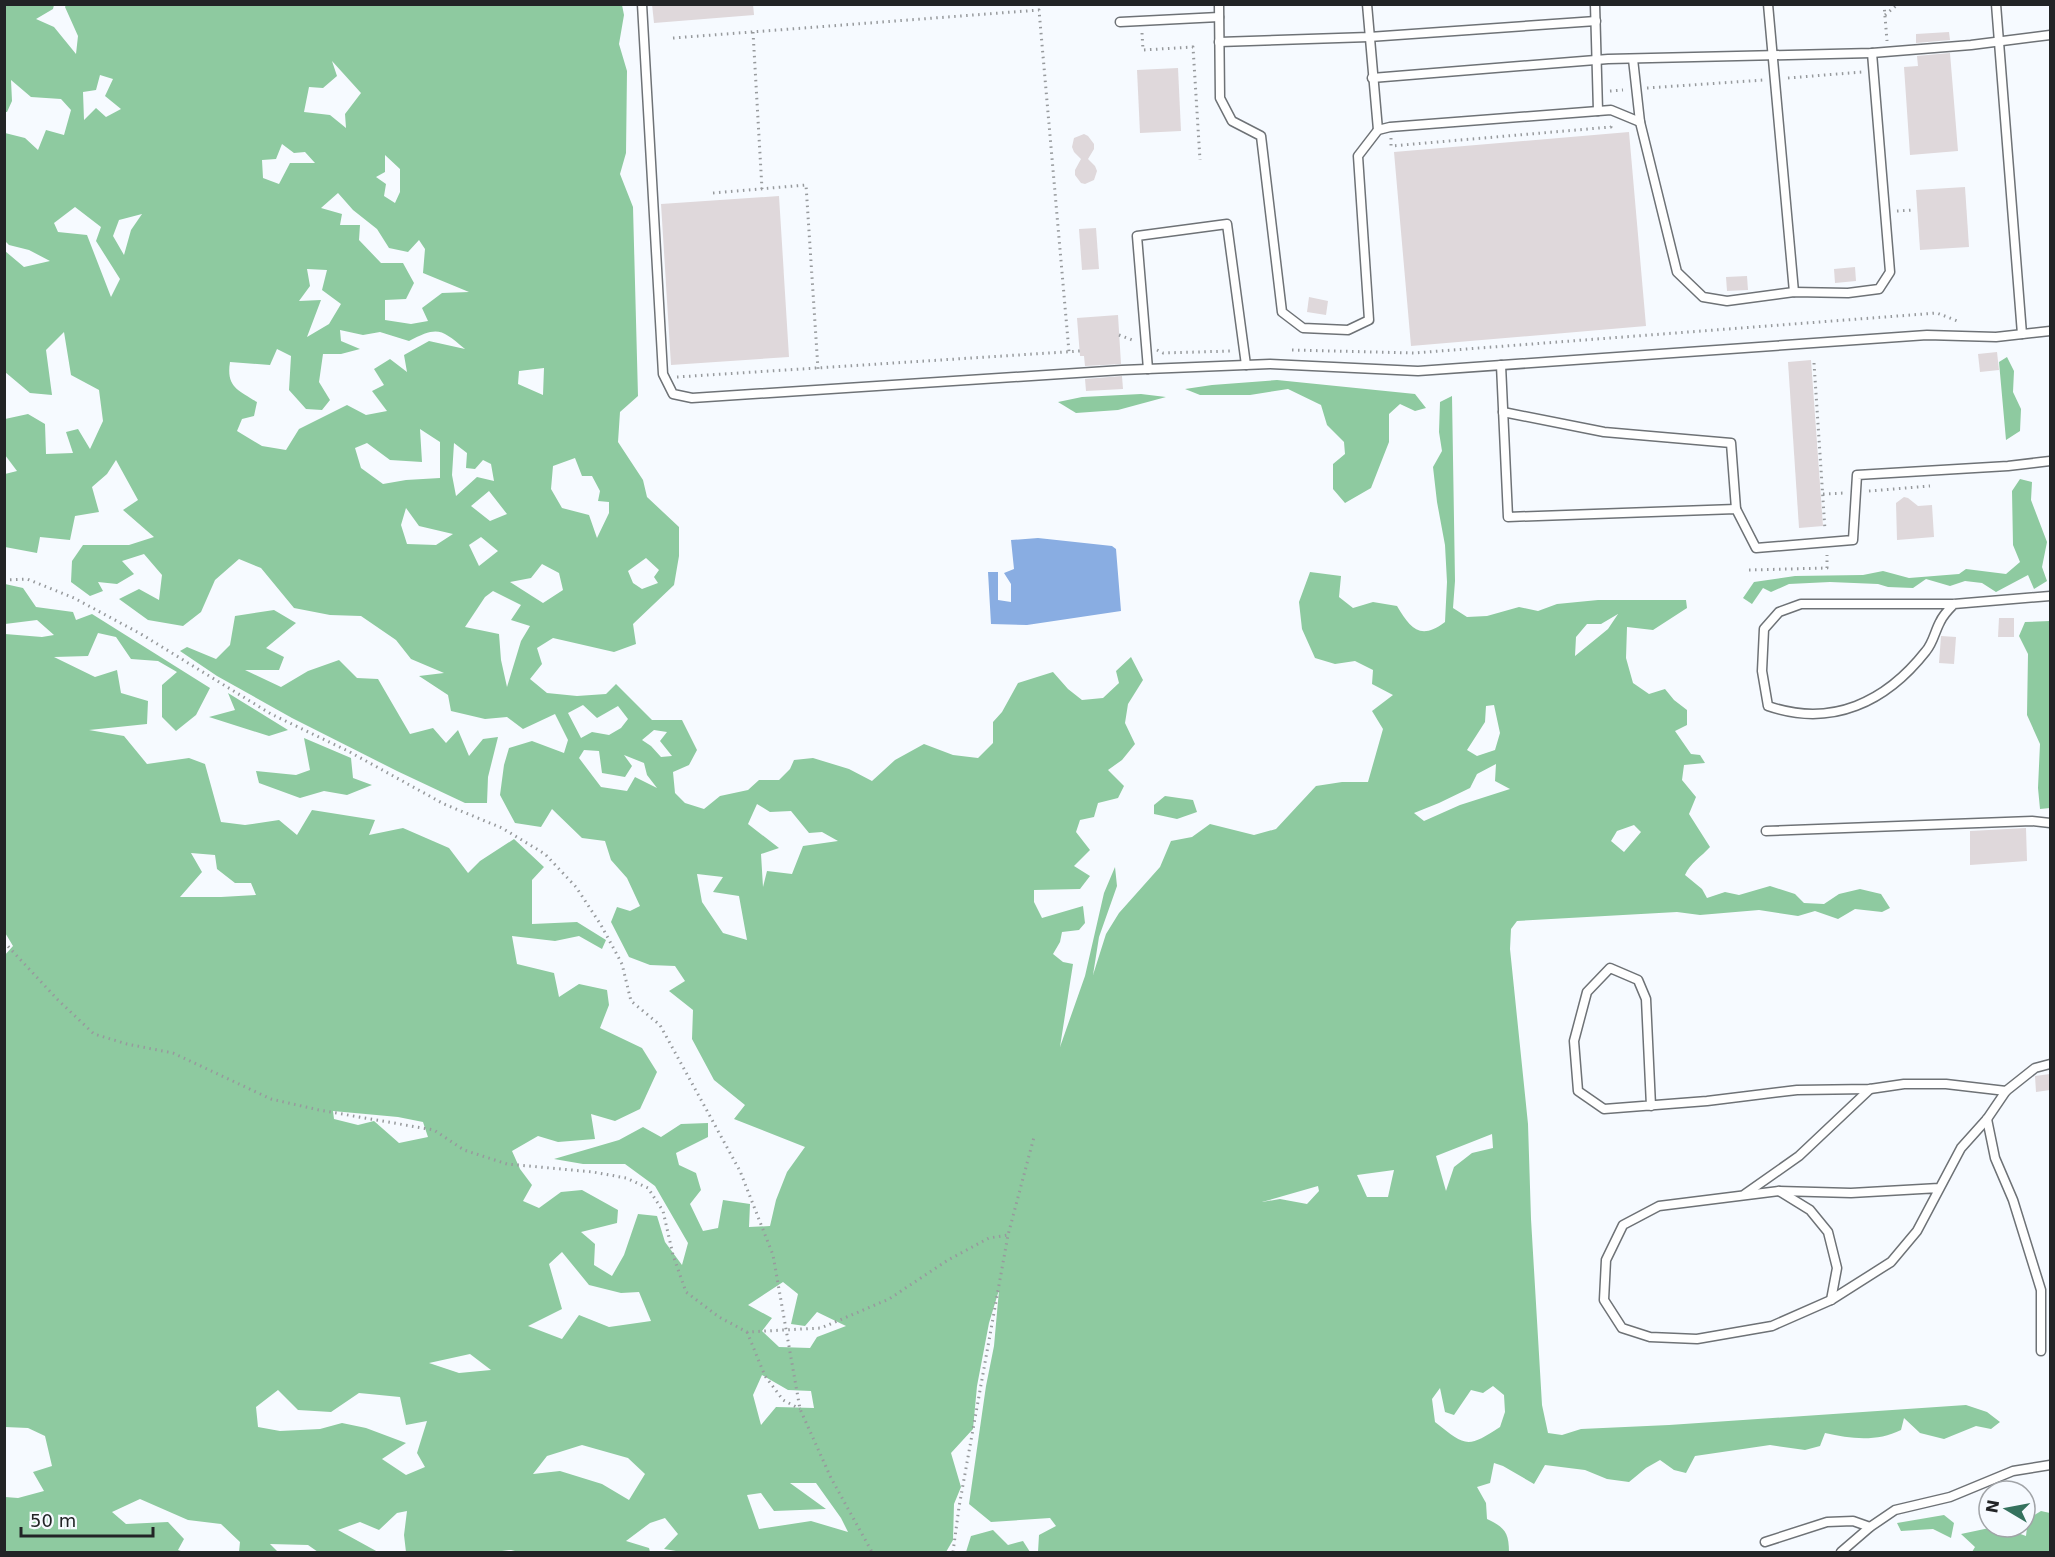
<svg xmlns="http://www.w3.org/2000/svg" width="2055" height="1557" font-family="'DejaVu Sans',sans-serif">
	<rect width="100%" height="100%" fill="#f6faff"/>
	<g fill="#8ecaa0" fill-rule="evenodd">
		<path d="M5,4l49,1 -1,4 -17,10 18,8 22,27 2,-18 -13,-29 1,-2h556l2,10 -5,29 8,27 -1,82 -6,21 13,33 5,189 -18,16 -2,30 25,38 4,17 32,30v29l-5,29 -41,39 3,20 -22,8 -61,-14 -16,10 5,16 -12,15 17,14 30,3 29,-2 10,-10 36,36h30l15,30 -8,15 -16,7 2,21 10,10 19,6 16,-13 28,-6 11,-10h20l11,-11 4,-9 19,-2 36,11 23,12 23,-21 29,-16 29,11 25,3 15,-15v-21l9,-10 16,-29 35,-11 15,17 14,11 21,-2 16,-15 -3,-12 15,-14 12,23 -15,24 -3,19 10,21 -13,16 -14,10 16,16 -6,12 -20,5 -4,14 -14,3 -4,12 14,18 -16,16 16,10 -10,13 -46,1v12l8,16 41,-12 2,17 -6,7 -17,2 -2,10 -7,12 10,8 10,2 -13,83 25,-71 19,-83 11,-26 2,19 -18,51 -6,38 13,-41 13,-21 41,-46 11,-26 21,-4 18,-13 44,11 22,-6 40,-43 26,-4h26l15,-53 -11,-18 21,-16 -21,-11 1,-14 -18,-9 -20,3 -20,-6 -13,-29 -3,-27 11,-30 31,4 -2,21 14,11 20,-6 24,4c13,22 23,35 48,16l2,-40 -2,-37 -8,-43 -4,-35 9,-16 -3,-19 1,-30 12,-6 3,185 -2,27 14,9 20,-1 32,-9 19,4 19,-7 41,-4h88l1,8 -34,22 -26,-3 -1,31 7,25 16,11 16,-5 9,11 13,10v15l-12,6 16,23 9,1 5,8 -21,2 -2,15 14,17 -7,17 21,33c-9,10 -20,16 -25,28l17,14 5,9 18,-6 14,3 31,-9 25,8 9,9 20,1 15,-10 21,-5 21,5 9,14 -8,4 -27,-3 -17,10 -23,-8 -17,5 -39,-6 -59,5 -23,-3 -160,9 -6,8 -1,20 18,175 3,95 11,186 6,28 14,2 19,-6 88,-4 297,-20 21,7 13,10 -9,7 -15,-3 -32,13 -24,-6 -16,-15 -3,12c-24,12 -50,9 -76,3l-5,13 -15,4 -35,-5 -75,11 -9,17 -12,-3 -14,-10 -14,8 -17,14 -22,-3 -22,-9 -40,-5 -11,19 -31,-18 -9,-3 -4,20 -13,4 9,16 1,16c17,8 22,13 22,33h-471l1,-17 17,-9 -6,-8 -59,4 -22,-18 17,-118 8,-40 5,-56 -10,33 -12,63 -4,43 -22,24 10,34 -7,17 -1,36 -7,12h-264l-18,-3 14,-15 -13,-16 -15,5 -24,18 23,7 1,4h-131l-8,-2 -17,2h-88l-2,-17 3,-24 -10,2 -18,17 -19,-8 -22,8 40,22h-60l-10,-7 -38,-1 8,8h-39l1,-10 -19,-18 -33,-4 -48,-21 -28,13 14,12 42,-2 16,17 -6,11 6,2h-179v-55l13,1 26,-7 -11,-19 19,-6 -7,-30 -17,-8 -23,-1 -1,-471 9,-10 -9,-15 1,-297 37,3 12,-2 -17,-15 -32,4v-40l18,4 13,19 37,5 3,8 16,-6 118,74 -14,27 -20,16 -14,-14v-32l15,-13 -19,-11 -27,-2 -15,-22 -18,-4 -10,23 -34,1 41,20 22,-7 4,23 27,8 -1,23 -58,6 35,6 23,28 42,-6 16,6 16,58 24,3 34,-5 18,15 15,-25 63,10 -6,15 34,-7 46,20 19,25 12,-12 34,-22 30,28 -12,13v44l45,-2 29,18 -4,9 -23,-13 -24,5 -43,-5 5,28 37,9 5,24 20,-13 28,6 2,15 -9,23 42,20 15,24 -17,37 -25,12 -24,-7 4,25 -37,3 -20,-6 -26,15 8,18 12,16 -9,16 16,7 22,-16 21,-2 36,20 -1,13 -36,9 14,12 -1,21 18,11 12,-21 14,-41 19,2 8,26 17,23 6,-22 -33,-57 -30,-22h-42l-29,-5 65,-19 24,-13 18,10 20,-13 27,-1v14l-32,16 3,12 17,8 5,17 -11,14 13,27 15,-3 5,-28 27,4 -1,23 21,-1 6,-26 11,-28 18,-25 -71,-28 11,-14 -31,-25 -22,-41 1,-29 -24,-19 16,-10 -10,-15 -25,-1 -21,-8 -18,-35 6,-15 13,4 10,-5 -13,-28 -16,-18 -6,-19 -23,-3 -30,-29 -11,18 -26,-4 -15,-28 4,-30 5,-17 23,-7 32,12 4,-13 -13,-26 -32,15 -16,-12 -22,2 -34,-8 -3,-16 -29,-19 25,-3 -33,-14 -15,-19 -35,-24 -31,-1 -36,-7 -33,-40 -22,-9 -24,21 -14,32 -18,14 -35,-6 -29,-21 20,-10 20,11 3,-25 -18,-21 -22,7 12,13 -17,10 -19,-2 5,9 -13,5 -19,-14 1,-21 11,-16h46l25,-8 -31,-27 15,-10 -22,-40 -9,14 -15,13 7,25 -24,4 -5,24 -30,-3 -3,16 -32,-6v-73l12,-3 -12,-16v-36l23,-5 17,10 1,30 27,-1 -7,-21 12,-3 12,20 13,-28 -4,-31 -28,-15 -7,-43 -18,18 6,45 -22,-2 -25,-21v-121l19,16 26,-6 -21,-11 -20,-5 -4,-4v-108l20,5 13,12 8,-20 18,5 7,-25 -10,-11 -30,-2 -20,-17 1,21 -5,11h-2zM332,61l29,32 -16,21 1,14 -16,-13 -26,-3 5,-25 14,1 14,-12zM100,75l13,4 -8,17 16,13 -15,8 -10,-9 -12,12 -1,-28 13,-2zM282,144l12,9 11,-1 10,11h-25l-11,21 -16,-6 -1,-18 14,-1zM385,155l15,14v23l-5,11 -11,-7 2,-12 -10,-7 9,-5zM338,193l15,17 24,19 12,19 19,4 11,-12 6,9 -2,24 46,19 -27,1 -20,15 6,13 -17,3 -26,-4v-20l21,-1 8,-16 -11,-20h-22l-22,-23 1,-15h-20l2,-11 -21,-6zM75,207l26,20 -5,14 24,38 -9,18 -24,-62 -29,-3 -4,-9zM142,214l-11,16 -7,25 -11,-19 6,-16zM307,269l20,1 -5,20 19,14 -12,20 -22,13 14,-37 -22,1 11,-15zM340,330l23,5 17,-3 29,9c29,-15 32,-12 56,8l-36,-8 -25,14 3,17 -17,-13 -16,10 10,16 -12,6 15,20 -21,4 -19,-10 -48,24 -13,21 -24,-4 -25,-15 5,-12 12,-3 3,-14c-19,-12 -31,-15 -27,-40l40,3 7,-16 14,7 -2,34 17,19 16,1 8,-10 -11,-18 4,-28h18l19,-5 -19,-8zM544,368l-1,27 -25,-11 1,-13zM420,429l20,13v36l-34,2 -23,4 -22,-16 -6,-20 12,-5 23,17 32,2zM454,443l13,10 -1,15 9,1 8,-9 8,4 3,17 -17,-4 -21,19 -4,-21zM575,458l7,18h10l8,15 -2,10 11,1v11l-12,25 -8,-23 -27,-7 -11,-19 2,-23zM489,491l18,23 -17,7 -19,-15zM406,508l13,18 34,8 -17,11 -29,-1 -6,-19zM481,537l17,14 -19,15 -10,-21zM646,558l13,12 -5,7 4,6 -16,6 -9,-6 -5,-12zM542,564l17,9 4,17 -20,13 -33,-21 21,-4zM493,591l28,14 -10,15 19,6 -9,15 -14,46 -6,-27 -2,-26 -34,-7 20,-30zM1618,614l-10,15 -33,27 1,-19 11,-13h14zM583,705l14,13 21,-12 10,13 -7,9 -12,7 -17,-3 -11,6 -13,-25zM1494,705l6,28 -5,17 -18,6 -10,-6 18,-28 1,-16zM654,730l13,2 -7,9 12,15 -11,1 -10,-11 -9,-6zM584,750l15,1 3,22 23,4 7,-11 -8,-11 20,8 3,12 10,13 -22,-11 -8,14 -26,-4 -22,-29zM1496,764l-1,17 15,8 -50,16 -36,16 -10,-8 25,-10 31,-15 7,-14zM757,804l13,8 21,-1 18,22 13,-1 16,9 -35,5 -11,28 -25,-3 -4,16 -2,-33 18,-6 -31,-24zM1634,825l7,7 -17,20 -13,-11 6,-10zM191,853l24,2 2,14 18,14h16l5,12 -35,2h-41l22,-25zM697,874l26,3 -10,15 26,4 8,44 -24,-7 -21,-31zM333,1111l65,6 25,5 5,15 -29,6 -25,-22 -16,4 -24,-6zM1492,1134l1,14 -21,5 -18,14 -8,24 -10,-35zM1394,1170l-6,27h-21l-10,-22zM1318,1186l1,5 -12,13 -27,-5 -18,3zM562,1252l27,33 32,8 18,-1 12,29 -42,6 -30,-12 -17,24 -34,-13 34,-17 -13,-45zM783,1282l15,12 -7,30 14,2 12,-14 29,14 -29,11 -7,11 -31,-1 -17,-16 10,-13 -24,-13zM470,1354l21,16 -32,3 -30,-10zM762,1375l26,15 23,1 3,17 -38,-1 -15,18 -8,-30zM1493,1386l11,9 1,17 -5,15c-33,22 -35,19 -65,-5l-3,-23 8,-11 5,24 9,3 17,-25 12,3zM278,1390l20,20 33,2 28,-19 41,4 6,28 21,-4 -10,32 8,14 -19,8 -24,-16 24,-16 -40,-15 -24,-5 -22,6 -40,2 -22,-4 -2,-20zM582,1445l46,13 17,16 -16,26 -27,-16 -42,-13 -27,3 14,-18zM790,1483h26l25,35 7,14 -37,-11 -52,8 -12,-34 14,-2 13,18 52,-2z"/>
		<path d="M2007,357l7,14 -1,21 8,17 -1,22 -14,9 -7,-78z"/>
		<path d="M1277,380l138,14 11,14 -11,3 -15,-7 -11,10v28l-18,46 -26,15 -12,-14v-25l12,-10 -1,-12 -17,-17 -6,-20 -33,-16 -38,6h-50l-15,-6 27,-4z"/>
		<path d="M1141,394l25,3 -48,13 -42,3 -18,-11 24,-5z"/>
		<path d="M2020,479l12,3 -1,18 16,42 -5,25 5,14 -13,8 -6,-14 -32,17 -14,-9 -17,-2 -15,5 -24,-7 -13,9 -25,-1 -10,-3 -48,-2 -41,2 -18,8 -8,-4 -11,16 -9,-6 11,-16 41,-6 68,-1 20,-4 26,7 50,-4 7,-5 40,5 14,-12 -7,-17 -1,-54z"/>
		<path d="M274,610l22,13 -30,25 18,9 -5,13h-34l36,17 27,-16 31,-11 18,18 21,1 32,55 23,-6 13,15 12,-13 11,26 14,-17 15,-2 -10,40 -1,26h-22l-68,-32 -105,-53 -75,-42 -37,-25 7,-4 29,12 14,-14 5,-29z"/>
		<path d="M2050,621v187l-10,1 -2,-21 2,-44 -13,-29 1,-61 -9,-18 6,-14z"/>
		<path d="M228,693l60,37 -19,6 -60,-19 26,-7z"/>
		<path d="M304,738l47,20 2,20 19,7 -25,10 -23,-4 -24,7 -41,-15 -3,-12 40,4 14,-5z"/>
		<path d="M1165,796l28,4 4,12 -20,7 -23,-5v-9z"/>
		<path d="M2041,1511l9,2v39h-78l3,-5 -14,-13 33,-7h20l1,5 11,4 2,-17z"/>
		<path d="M1944,1515l10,8 -3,15 -18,-9 -32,2 -4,-8z"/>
		<path d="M993,1530l15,15 15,-4 7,11h-64l5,-16z"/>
	</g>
	<path fill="#89ade2" d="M1038,538l74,8 4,3 5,62 -94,14 -36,-1 -3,-52h10v28l13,2v-18l-7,-11 10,-4 -3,-29z"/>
	<g fill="#dfd8db">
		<path d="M652,4h101l1,11 -100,8z"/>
		<path d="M1949,32l1,8 -34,3v-9z"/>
		<path d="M1950,53l8,98 -48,4 -6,-88 14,-1 -1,-10z"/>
		<path d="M1178,68l3,63 -41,2 -3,-63z"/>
		<path d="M1629,132l17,194 -235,20 -17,-194z"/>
		<path d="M1084,134l4,2 6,8v5l-6,10 7,7 2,5 -3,9 -9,4 -4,-1 -6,-8v-5l6,-11 -7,-7 -2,-5 2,-9z"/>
		<path d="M1965,187l4,60 -49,3 -4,-60z"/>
		<path d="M779,196l10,161 -118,8 -10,-161z"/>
		<path d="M1096,228l3,41 -17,1 -3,-41z"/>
		<path d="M1855,267l1,14 -21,2 -1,-14z"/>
		<path d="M1747,276l1,14 -21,1 -1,-14z"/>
		<path d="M1309,297l19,4 -2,14 -19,-3z"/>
		<path d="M1118,315l3,49 -36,2 -1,-10h-4l-3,-38z"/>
		<path d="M1997,352l2,18 -19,2 -2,-18z"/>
		<path d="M1811,360l12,166 -24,2 -11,-166z"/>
		<path d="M1122,376l1,13 -37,2 -1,-12z"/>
		<path d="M1904,497l4,1 10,8 14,-1 2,32 -37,3 -1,-37z"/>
		<path d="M1999,618h15v19h-16z"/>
		<path d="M1941,636l15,1 -2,27 -15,-1z"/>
		<path d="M2026,828l1,33 -57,4v-34z"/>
		<path d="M2050,1074v16l-14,2 -1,-16z"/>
	</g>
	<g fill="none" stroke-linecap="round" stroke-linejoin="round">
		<g stroke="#6e7276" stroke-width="11">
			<g id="service">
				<path d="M642,4l21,370 10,20 19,4 430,-28 148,-6 148,7 509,-36 69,2 54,-6"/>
				<path d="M1219,4l1,94 12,23 29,15 21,176 21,16 45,2 21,-10 -11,-164 20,-26 12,-3 221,-17 29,12"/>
				<path d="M1367,4l11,126"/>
				<path d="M1595,4l3,107"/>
				<path d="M1768,4l26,288"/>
				<path d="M1996,4l26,330"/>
				<path d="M1120,22l99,-5"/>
				<path d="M1219,42l150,-5 227,-16"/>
				<path d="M1633,59l7,63 37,150 26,25 24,4 67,-9 54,1 31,-4 11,-17 -18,-219"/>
				<path d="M1372,78l236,-19 264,-6 99,-8 79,-10"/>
				<path d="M1501,365l7,152 228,-8 20,39 97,-8 4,-65 151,-9 42,-5"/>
				<path d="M1148,369l-11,-133 90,-12 19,141"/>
				<path d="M1503,412l101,20 127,11 5,66"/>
				<path d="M1954,604c-5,5 -11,11 -14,18 -5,9 -7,21 -14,29 -40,51 -94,77 -158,55l-6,-35 2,-42 15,-17 22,-8h153l96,-8"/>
				<path d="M1766,831l266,-10 18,2"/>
				<path d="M1651,1106l-5,-107 -8,-19 -28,-12 -23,24 -13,49 4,50 26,18 103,-8 90,-11 73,-1 34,-5h42l60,7"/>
				<path d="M1987,1119l8,39 18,42 28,90v61"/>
				<path d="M1939,1188l-88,5 -72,-2 -120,15 -36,19 -17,35 -2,40 18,28 28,9 47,2 75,-13 59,-26 60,-38 26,-31 44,-83 26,-29 19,-28 29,-23 15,-4"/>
				<path d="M1779,1191l31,19 18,22 9,36 -6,32"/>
				<path d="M1745,1194l54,-38 71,-67"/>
				<path d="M1765,1542l62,-20 26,-1 17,6"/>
				<path d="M1841,1552l29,-25 25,-17 55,-13 63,-26 37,-6"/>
			</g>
		</g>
		<g stroke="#979a9d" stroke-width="3" stroke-dasharray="1.5 4.5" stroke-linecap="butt">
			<path d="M1884,4l3,37"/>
			<path d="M1885,15l13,-11"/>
			<path d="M753,32l9,157"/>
			<path d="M1142,33l1,17 50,-3 7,113"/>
			<path d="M673,38l366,-28 30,342"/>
			<path d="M1788,78l74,-6"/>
			<path d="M1647,88l117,-8"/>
			<path d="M1610,91l13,-1"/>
			<path d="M1391,138v8l220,-19v-4"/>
			<path d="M713,193l93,-8 12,184"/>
			<path d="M1897,211l16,-1"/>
			<path d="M1119,335l16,6"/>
			<path d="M1157,350l6,3 68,-2"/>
			<path d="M1292,350l122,3 523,-40 23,9"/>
			<path d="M1814,363l11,167"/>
			<path d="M677,377l403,-26"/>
			<path d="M1869,491l61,-5"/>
			<path d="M1823,494l22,-1"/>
			<path d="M1749,570l78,-2v-13"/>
			<path d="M4,580l23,-1 47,19 67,36 130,80 77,37 96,53 58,24 43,26 31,33 25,38 21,39 9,37 29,24 80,146 33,84 27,154 31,69 41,74"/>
			<path d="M4,942l54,58 36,34 33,10 46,9 98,46 48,11 115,20 30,20 43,14 86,8 33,6 22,10 15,23 10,44 13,37 33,25 28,15 74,-4 68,-29 59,-39 41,-22 19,-3"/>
			<path d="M747,1332l18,44 18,24 17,9"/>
			<path d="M953,1552l6,-45 49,-272 26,-98"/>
		</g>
		<use href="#service" stroke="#fff" stroke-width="8"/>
	</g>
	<rect width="2055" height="1557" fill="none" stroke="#222426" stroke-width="12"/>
	<g transform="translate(2007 1509) rotate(280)"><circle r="28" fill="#f6faff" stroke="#a1a4a8" stroke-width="1.5"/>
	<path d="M0-4.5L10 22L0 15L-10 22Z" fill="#35725e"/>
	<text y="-9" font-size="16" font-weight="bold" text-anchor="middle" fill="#222426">N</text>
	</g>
	<path d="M21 1527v9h132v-9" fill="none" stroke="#222426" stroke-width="3"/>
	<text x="30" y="1527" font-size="18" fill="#222426" stroke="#f6faff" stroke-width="4.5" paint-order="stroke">50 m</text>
</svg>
